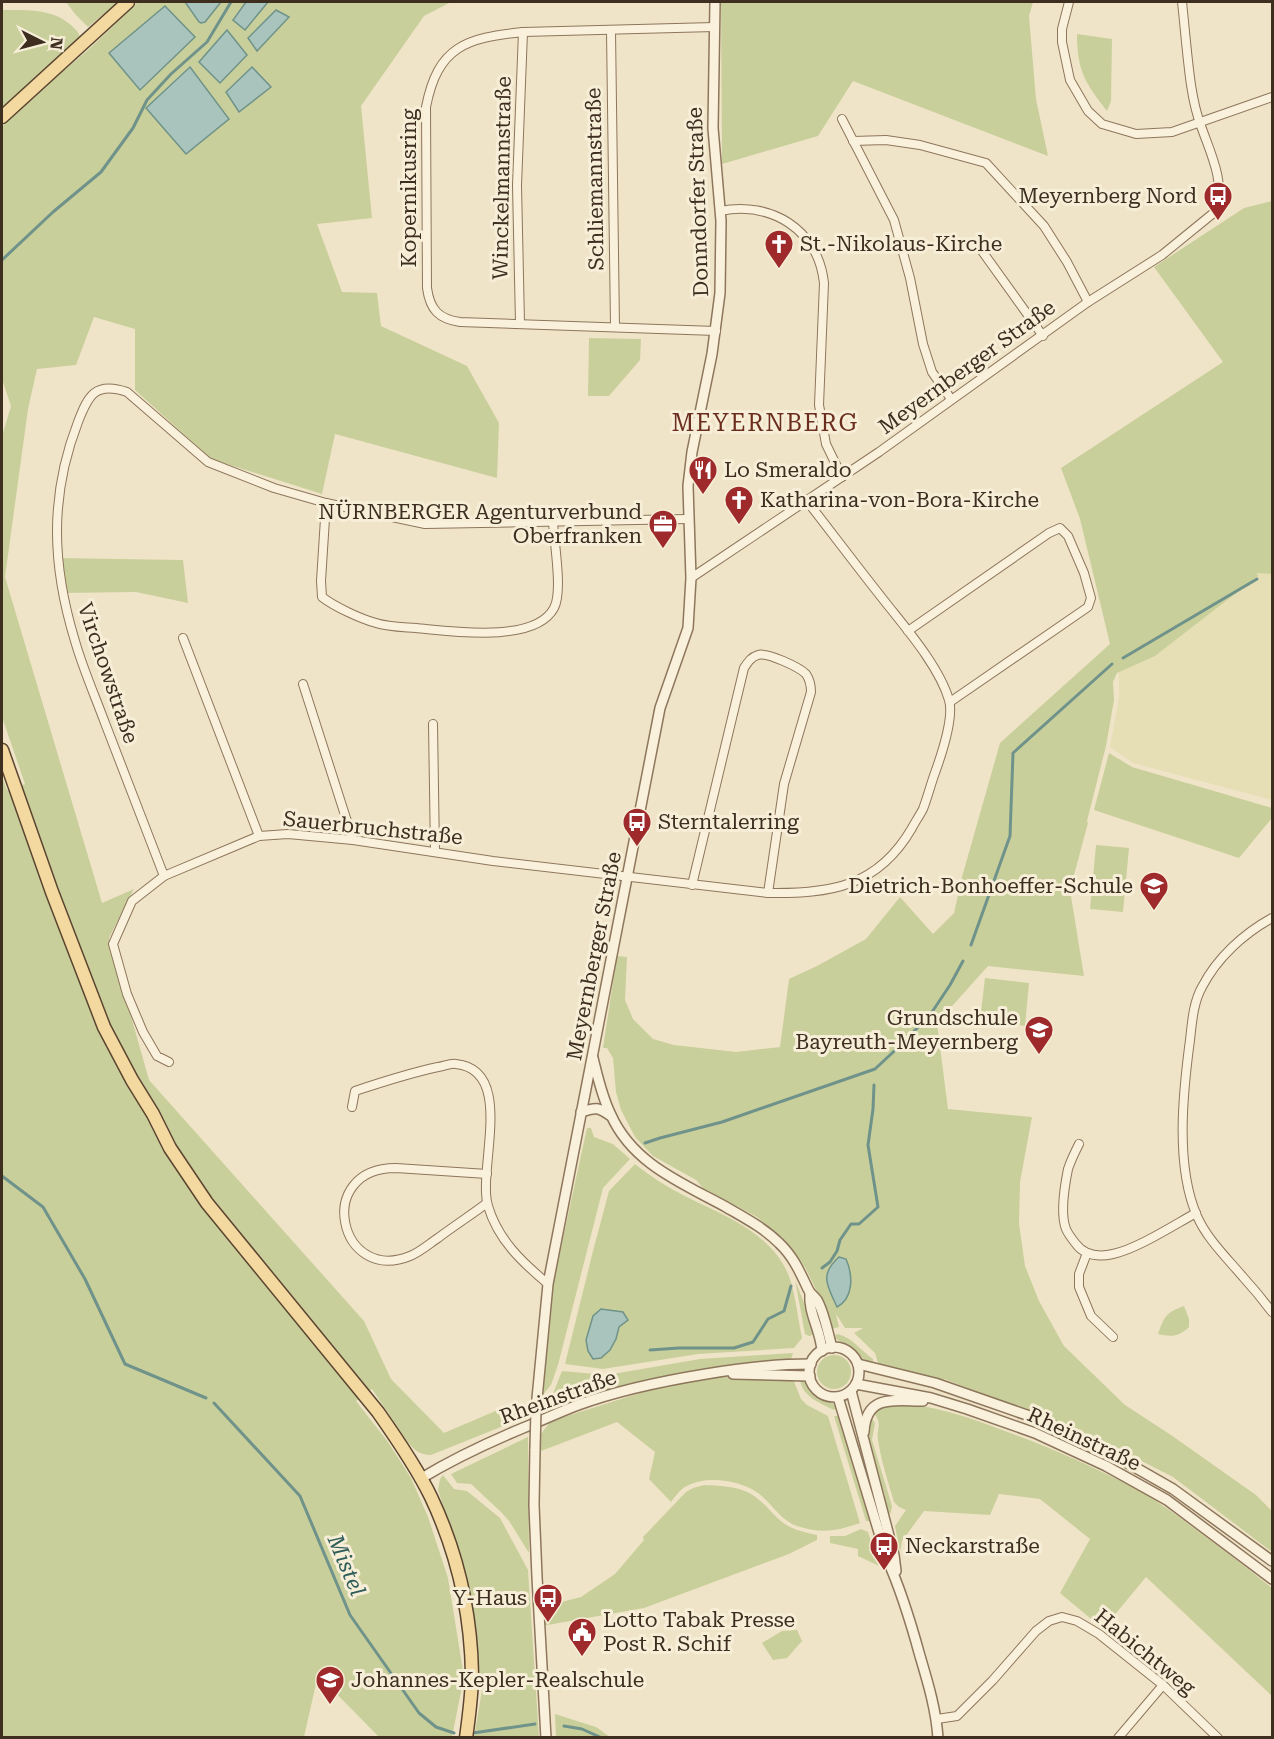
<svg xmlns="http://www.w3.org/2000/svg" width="1274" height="1739" font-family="'Roboto Serif',serif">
	<rect width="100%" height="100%" fill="#f0e4c8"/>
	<path fill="#e6deb5" d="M1264,572l8,2v226l-139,-37 -23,-16 9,-49v-24l-2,-1 38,-17 102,-80 -1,-3z"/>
	<g fill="#c9cf9b" fill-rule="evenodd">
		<path d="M66,2h52l-30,25 -13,-13z"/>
		<path d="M138,2h47l14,20h6l16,-20h25l-13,18 11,9 24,-27h183l-27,14 -63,90 11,112 -55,6 25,68 35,1 4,33 86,40 32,57 -2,55 -162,-44 -13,60 -111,-35 -76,-69v-61l-41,-12 -18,48 -39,4 -9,40 -23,168 97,326 32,-14 -25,49 40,142 215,241 27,58 53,54 68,-29 11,14 -92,37c-11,0 -17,-5 -24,-14l-35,-52 -16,12 32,41 23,36 17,39 20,61 16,99 -12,60h-73l-61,-62 -14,62h-302v-961l5,14 18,-6 -23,-67v-281l9,-30 -9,-27v-252l13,-15 73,-62zM288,17l-31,33h-1l-8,-12z"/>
		<path d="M721,2h312l-4,14 7,83 12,57 -195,-75 -35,55 -96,28z"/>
		<path d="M2,10c24,0 51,-2 70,16 5,5 7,6 8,12l-78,72z"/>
		<path d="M1077,34l35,5 -1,62 -4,10c-22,-28 -30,-40 -30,-77z"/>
		<path d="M1272,201v373l-15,-1 1,3 -103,80 -38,17 -4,9 1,18 -8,46 -19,75 1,2 -18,67 14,86 -96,-10 -51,57 11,86 84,8 -12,65 -1,42 6,42 14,35 25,45 61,59 46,30 85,60 16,16v41l-99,-75 -71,-36 -31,-14 -127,-48 -1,3 -64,-16 -4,-13 -21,-20 9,-5h-18l-9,-14 3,13 -8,2 -8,-25 -17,-35 -13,-19 -10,-11 -26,-22 -54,-29 -7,-8 -43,-24 -18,-19 -14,-27 -5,-18 -3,-34 -6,-10h-4l14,-92 10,1 -2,43 8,19 20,20 21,6 62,7 44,-5 9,-68 28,-13 49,-27 34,-42 33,37 21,-21 8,-36 38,-134 110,-99 -30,-125 -19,-51 162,-106 -69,-95 90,-59z"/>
		<path d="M589,338l52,1 -1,21 -31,36h-21z"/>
		<path d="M57,558l126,2 5,43 -52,-11 -74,1z"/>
		<path d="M1109,753l23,14 140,41v10l-33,40 -145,-48z"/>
		<path d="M1096,845l33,3 -6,64 -33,-3z"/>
		<path d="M985,978l44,5 -4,43 -45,-6z"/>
		<path d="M587,1128h4l3,9 19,7 17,15 -27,29 -45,177 -7,20 -11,13 13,-114z"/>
		<path d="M635,1164c15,12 32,23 50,32 39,20 89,37 105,83 6,19 8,40 12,59l-8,10 -96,6 -95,15 -38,-5 28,-113 16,-60zM601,1309l22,3c-5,18 -7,33 -22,46z"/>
		<path d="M795,1280l21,54 -7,2 -4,-2z"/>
		<path d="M1184,1306l5,13v8c-10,10 -18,10 -31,7 6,-18 9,-22 26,-28z"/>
		<path d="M838,1334c15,4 23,17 35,25v6l-9,-3 -12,-14 -16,-9 -1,-4z"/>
		<path d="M793,1353l-2,6 -127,17 -75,18 -50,19v-7l13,-10 10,-25 45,4 93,-16z"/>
		<circle cx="834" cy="1372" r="17"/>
		<path d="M723,1376l70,3 8,20 6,6 21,11 32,107c-23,8 -40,11 -63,3 -17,-6 -25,-23 -39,-33 -18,-13 -51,-18 -71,-7 -7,3 -12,11 -16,16l-22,-23 6,-27 -38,-30 -76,29 -1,-16 11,-14 108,-34z"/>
		<path d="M800,1379c8,3 9,9 15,14 7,7 17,6 21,15l-2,2c-14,-7 -32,-13 -34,-31z"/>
		<path d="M890,1404c40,-1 78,13 115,27 47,17 94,38 138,62 21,12 41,28 60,42 24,18 47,35 69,53v108l-126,-119 -43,52 -43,-36 30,-54 -50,-40 -41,-5 -9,21 -66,-4 -22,30 -2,11 -5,-26 11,-16 -7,-3 -5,-5c-6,-21 -13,-41 -16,-62 -2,-12 5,-15 -4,-27l7,-6z"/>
		<path d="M834,1416h5l32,105h-5z"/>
		<path d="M872,1419l3,4 -3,17 20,66 -1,6 -4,5 -4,-12 2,-9c-5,-20 -24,-60 -13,-77z"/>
		<path d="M528,1437l1,116 -20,-32 -8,-9 -30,-28 -14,-1 -6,-9z"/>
		<path d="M443,1475l11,14 13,2 33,27 28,52 11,167h-65l8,-47 -12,-87 -5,-27 -27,-86 2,-11z"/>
		<path d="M704,1485c18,1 40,1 54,14 12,9 18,21 32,28 8,4 18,6 27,8v5l-28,14 -145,54 -102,18v-19l39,-10 34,-23 29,-34 -1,-3 43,-45 7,-4z"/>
		<path d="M861,1529l7,3 11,34 -21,-10v-7l-28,-6v-7h15z"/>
		<path d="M797,1630l5,11 -15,17 -14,2 -11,-17 20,-12z"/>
		<path d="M555,1714l41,13 14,10h-54z"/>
	</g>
	<g fill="#a9c4bc" stroke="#6f938a" stroke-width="1.5">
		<path d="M185,2h36l-16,20 -4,1 -2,-1z"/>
		<path d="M246,2h22l-23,28 -12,-10z"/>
		<path d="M165,6l30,31 -55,53 -31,-37z"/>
		<path d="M276,10l13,7 -32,34 -9,-13z"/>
		<path d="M227,30l20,25 -27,28 -21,-21z"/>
		<path d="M190,67l39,52 -43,35 -40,-46z"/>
		<path d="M252,67l19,20 -32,25 -13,-20z"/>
		<path d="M839,1257l7,2c7,16 8,39 -9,48 -10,-22 -18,-32 2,-50z"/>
		<path d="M601,1309l22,3 5,8 -9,7 -3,12 -6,11 -9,8 -8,1 -5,-8 -2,-11 7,-24z"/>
	</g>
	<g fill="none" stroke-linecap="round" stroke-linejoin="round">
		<g stroke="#6f938a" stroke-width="3">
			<path d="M2,260l51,-48 48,-40 32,-44 14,-28 24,-26 36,-32 24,-40"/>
			<path d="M1123,658l134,-79"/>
			<path d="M971,945l39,-109 3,-83 99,-89"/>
			<path d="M645,1143l15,-5 62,-16 153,-53 29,-27 28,-30 18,-27 13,-24"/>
			<path d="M2,1176l41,31 42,72 40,85 81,34"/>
			<path d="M822,1268l8,-6 7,-11 3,-11 11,-16h8l19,-17 -10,-62 5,-36 1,-24"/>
			<path d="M650,1350l29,-2h55l19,-6 15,-23 16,-8 7,-25"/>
			<path d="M214,1403l86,93 50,119 69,98 17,14 18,6"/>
			<path d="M564,1726l18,3 20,9"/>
			<path d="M473,1733l62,-9"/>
		</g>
		<g stroke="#8d765c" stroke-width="10">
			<g id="minor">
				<path d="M1069,2l-7,27v13l8,38 18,31 14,13 34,10 36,-2 100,-35"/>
				<path d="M714,27l-191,5c-57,6 -85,14 -97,75l1,181c3,22 12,31 33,34l256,9"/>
				<path d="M611,31l4,296"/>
				<path d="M842,119l52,101 16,58 13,66 9,28 19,27"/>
				<path d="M853,141l33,-1 34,5 66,18 58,63 23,36 21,40"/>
				<path d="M720,211c51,-10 98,18 104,72l-5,122 7,39 16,33"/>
				<path d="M982,251l61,85"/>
				<path d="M520,323l-3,-138 6,-153"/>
				<path d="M326,503l-5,78 1,16c13,10 39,22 54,26 12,4 27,4 40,5 34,3 119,16 138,-20 9,-16 0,-66 -1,-86"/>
				<path d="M691,578l188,-126 209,-150 74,-47 54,-44c10,-28 -6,-59 -15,-85 -5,-13 -8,-28 -10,-41 -4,-28 -6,-56 -9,-83"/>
				<path d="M908,631l141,-98 11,-5 8,8 16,37 7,25 -3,9 -138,95"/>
				<path d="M183,638l76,198"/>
				<path d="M303,684l50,156"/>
				<path d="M433,724l2,128"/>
				<path d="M164,876c-20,-51 -39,-102 -59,-153 -10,-27 -22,-54 -30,-82 -23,-75 -26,-144 3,-219 10,-26 17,-41 49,-30l81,70 66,26 52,15 99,21 263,-5"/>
				<path d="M692,885l52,-217c4,-6 7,-11 14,-13 9,-3 41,12 48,19 4,6 5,12 5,18l-27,92 -16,109"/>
				<path d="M1272,918c-29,16 -55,40 -70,69 -9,16 -10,36 -12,53 -7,52 -15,126 7,176 10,23 30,42 46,61 10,11 20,23 29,35"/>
				<path d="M169,1062l-12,-6 -14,-24 -16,-38 -14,-50 19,-43 32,-25 95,-40 29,-2 65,6 140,21 275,32c62,1 110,-6 144,-65 3,-6 8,-13 11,-19 5,-13 8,-26 13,-39 6,-17 18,-53 13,-70 -9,-31 -39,-67 -59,-92 -28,-35 -55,-71 -83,-107"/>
				<path d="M352,1107l3,-16c27,-9 55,-18 83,-24 6,-1 13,-4 18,-3 60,6 21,106 32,142 10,34 34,56 60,78"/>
				<path d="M1079,1144c-4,8 -8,16 -11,25 -3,15 -8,45 -2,60 2,5 6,10 10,15 9,12 23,13 37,10 24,-5 61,-29 83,-41"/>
				<path d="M487,1174l-91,-6c-83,0 -57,117 14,88 10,-4 19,-12 28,-18 16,-12 33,-23 49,-35"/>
				<path d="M1087,1253l-8,21v13l12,29 22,21"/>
				<path d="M937,1719l20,-3 36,-36 43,-49 13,-10 13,-4 15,4 22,13 64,51 55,53"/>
				<path d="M1118,1738l45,-53"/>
			</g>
		</g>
		<g stroke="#8d765c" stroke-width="12">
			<g id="tertiary">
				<path d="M593,1058c5,20 9,39 18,57 22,49 71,68 115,92 19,11 38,21 53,36 14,13 21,29 29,46 2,5 6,7 9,11 7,12 11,33 15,48"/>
				<path d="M581,1112c15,-5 17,-5 30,4"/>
				<path d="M810,1293c-2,20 11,38 12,58"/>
				<circle cx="834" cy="1372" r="25"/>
				<path d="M858,1364l77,19 106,37 69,33 63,36 99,72"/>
				<path d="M733,1374l77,2"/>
				<path d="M856,1384l75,14 36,11 68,24 71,33 61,34 105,79"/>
				<path d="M851,1391l43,164 2,16"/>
				<path d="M838,1397l49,162c14,31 24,64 33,97 8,27 16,53 18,82"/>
				<path d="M536,1409l12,-125 112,-576 28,-80 3,-50 -3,-92 4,-34 20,-98 8,-61 1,-72 -8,-93 2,-126"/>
				<path d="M864,1432c2,-39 32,-31 59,-31"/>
				<path d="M535,1449l-1,56 3,72 9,161"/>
				<path d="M420,1479c33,-20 67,-36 103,-51 18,-7 36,-16 55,-23 41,-15 85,-24 128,-31 35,-6 69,-10 105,-10"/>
			</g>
		</g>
		<g stroke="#5b4430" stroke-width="15">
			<g id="primary">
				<path d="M2,117l126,-115"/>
				<path d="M2,750l50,142 52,135 28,53 21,34 17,34 37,55 171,209c19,27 39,56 53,85 26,55 40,117 41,177 0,21 -3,42 -6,64"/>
			</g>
		</g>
		<use href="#minor" stroke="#faf1dc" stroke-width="8"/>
		<use href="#tertiary" stroke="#faf1dc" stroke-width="9"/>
		<use href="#primary" stroke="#f3d9a0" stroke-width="12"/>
		<g stroke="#8d765c" stroke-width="12" stroke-linecap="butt">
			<path id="tertiary-bridge" d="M535,1449l1,-40"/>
		</g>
		<use href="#tertiary-bridge" stroke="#faf1dc" stroke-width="9"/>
	</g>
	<defs>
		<g id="bus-pin" transform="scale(1.5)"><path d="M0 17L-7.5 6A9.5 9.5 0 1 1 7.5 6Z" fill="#9e2a2b" stroke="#f7eed8"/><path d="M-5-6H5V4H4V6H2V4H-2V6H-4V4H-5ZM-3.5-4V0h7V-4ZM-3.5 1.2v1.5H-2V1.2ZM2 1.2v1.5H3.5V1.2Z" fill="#fff"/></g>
		<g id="church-pin" transform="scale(1.5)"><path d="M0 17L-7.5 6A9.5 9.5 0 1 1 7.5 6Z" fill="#9e2a2b" stroke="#f7eed8"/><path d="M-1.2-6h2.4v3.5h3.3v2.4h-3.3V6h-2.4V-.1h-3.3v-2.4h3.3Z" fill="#fff"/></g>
		<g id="restaurant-pin" transform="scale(1.5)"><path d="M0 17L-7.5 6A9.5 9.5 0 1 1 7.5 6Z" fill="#9e2a2b" stroke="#f7eed8"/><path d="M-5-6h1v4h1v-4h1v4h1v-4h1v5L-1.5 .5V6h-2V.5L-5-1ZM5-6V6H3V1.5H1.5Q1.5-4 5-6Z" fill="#fff"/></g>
		<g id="office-pin" transform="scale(1.5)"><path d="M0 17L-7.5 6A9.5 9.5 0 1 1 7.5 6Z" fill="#9e2a2b" stroke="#f7eed8"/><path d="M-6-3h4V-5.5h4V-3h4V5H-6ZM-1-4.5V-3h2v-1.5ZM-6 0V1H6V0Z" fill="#fff"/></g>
		<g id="school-pin" transform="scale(1.5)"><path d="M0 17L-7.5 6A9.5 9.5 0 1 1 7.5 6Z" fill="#9e2a2b" stroke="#f7eed8"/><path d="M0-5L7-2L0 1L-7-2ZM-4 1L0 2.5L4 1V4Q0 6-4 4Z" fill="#fff"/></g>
		<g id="civic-pin" transform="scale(1.5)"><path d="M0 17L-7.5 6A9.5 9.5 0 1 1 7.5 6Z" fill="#9e2a2b" stroke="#f7eed8"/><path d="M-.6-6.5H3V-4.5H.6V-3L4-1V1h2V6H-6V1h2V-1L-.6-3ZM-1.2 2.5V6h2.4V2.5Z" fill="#fff"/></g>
	</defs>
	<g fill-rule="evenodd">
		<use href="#bus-pin" x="1218" y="196"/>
		<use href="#church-pin" x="779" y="244"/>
		<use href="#restaurant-pin" x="703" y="470"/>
		<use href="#church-pin" x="739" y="500"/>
		<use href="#office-pin" x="663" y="524"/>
		<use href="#bus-pin" x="637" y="822"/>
		<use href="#school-pin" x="1154" y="886"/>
		<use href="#school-pin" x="1039" y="1030"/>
		<use href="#bus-pin" x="884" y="1546"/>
		<use href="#bus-pin" x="548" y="1598"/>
		<use href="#civic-pin" x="582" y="1632"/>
		<use href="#school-pin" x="330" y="1680"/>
	</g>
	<g text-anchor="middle" stroke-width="6" stroke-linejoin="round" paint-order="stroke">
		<g font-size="21" fill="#3d2e20" stroke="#f7eed8">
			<text transform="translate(502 178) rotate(-89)" y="7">Winckelmannstraße</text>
			<text transform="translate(595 179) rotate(-91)" y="7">Schliemannstraße</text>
			<text transform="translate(409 188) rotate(-90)" y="7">Kopernikusring</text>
			<text transform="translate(698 202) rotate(-92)" y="7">Donndorfer Straße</text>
			<text transform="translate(967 367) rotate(-36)" y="7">Meyernberger Straße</text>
			<text transform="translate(108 673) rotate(71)" y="7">Virchowstraße</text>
			<text transform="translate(373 828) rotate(6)" y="7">Sauerbruchstraße</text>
			<text transform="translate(594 956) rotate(-79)" y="7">Meyernberger Straße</text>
			<text transform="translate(558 1397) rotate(-20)" y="7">Rheinstraße</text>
			<text transform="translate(1084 1439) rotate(25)" y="7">Rheinstraße</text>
			<text transform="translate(1145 1652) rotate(39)" y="7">Habichtweg</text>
		</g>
		<g font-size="21" fill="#3d2e20" stroke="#f7eed8" text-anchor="start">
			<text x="1197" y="203" text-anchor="end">Meyernberg Nord</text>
			<text x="800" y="251">St.-Nikolaus-Kirche</text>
			<text x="724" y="477">Lo Smeraldo</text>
			<text x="760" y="507">Katharina-von-Bora-Kirche</text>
			<text x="642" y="519" text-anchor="end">NÜRNBERGER Agenturverbund<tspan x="642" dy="24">Oberfranken</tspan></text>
			<text x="658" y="829">Sterntalerring</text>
			<text x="1133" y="893" text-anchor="end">Dietrich-Bonhoeffer-Schule</text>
			<text x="1018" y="1025" text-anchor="end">Grundschule<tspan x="1018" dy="24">Bayreuth-Meyernberg</tspan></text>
			<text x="905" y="1553">Neckarstraße</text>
			<text x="527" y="1605" text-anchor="end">Y-Haus</text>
			<text x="603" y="1627">Lotto Tabak Presse<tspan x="603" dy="24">Post R. Schif</tspan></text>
			<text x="351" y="1687">Johannes-Kepler-Realschule</text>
		</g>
		<g font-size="22" font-style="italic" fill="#2f5d5a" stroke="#f7eed8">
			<text transform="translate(347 1565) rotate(67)" y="8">Mistel</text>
		</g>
		<g font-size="24" letter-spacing="1.5" fill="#6b2e1e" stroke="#f7eed8">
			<text x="765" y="431">MEYERNBERG</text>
		</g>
	</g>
	<rect width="1274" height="1739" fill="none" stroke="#3d2e20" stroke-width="6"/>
	<g transform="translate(42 42) rotate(96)" stroke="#f7eed8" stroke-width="4.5" paint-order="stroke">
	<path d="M0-4.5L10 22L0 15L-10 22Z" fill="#3d2e20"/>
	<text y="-9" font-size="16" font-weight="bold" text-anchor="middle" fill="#3d2e20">N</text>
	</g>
</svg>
